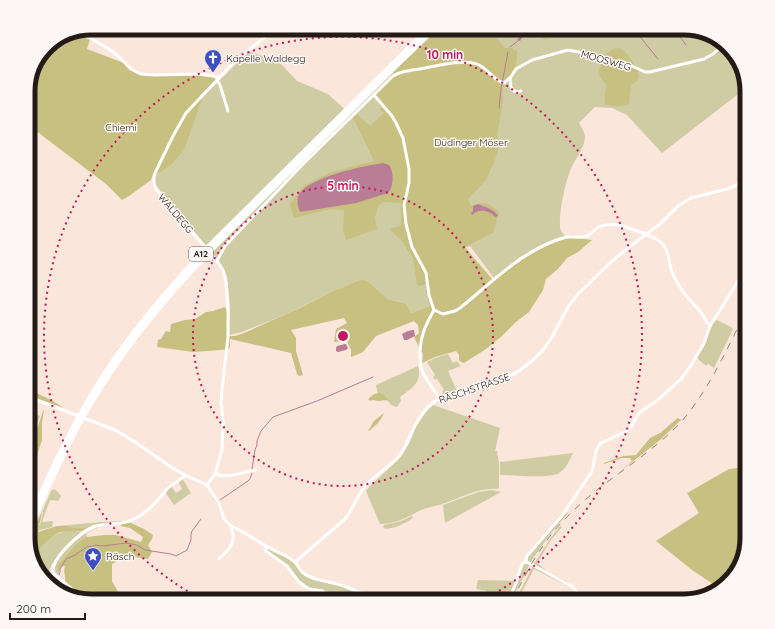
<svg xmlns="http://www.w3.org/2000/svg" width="775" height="629" font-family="Quicksand,sans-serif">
	<rect width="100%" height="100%" fill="#fbe6dc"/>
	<g fill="#cfcba3">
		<path d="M439,28h245l41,15 16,20 5,25 -84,65 -35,-38 -15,-7 -17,-1 -16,16c2,4 6,9 6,14 -1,13 -11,23 -15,34 -5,13 -11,41 -10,55 0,4 2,7 5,10l-23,10 -22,11 -26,21 -24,-32 -56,18 15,19 1,23 -19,9 -4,-11 -19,-5 -19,-17 -7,-3 -33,14 -40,20 -47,19 -13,3 1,-29 -3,-30 -6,-11 -66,-81v-8l32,-63 62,-62 31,12 17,18 31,13 22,20z"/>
		<path d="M717,320l14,7 2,2 -19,39 -6,-4 -2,2 -8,-7 -1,-2c3,-5 6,-9 9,-14 3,-8 3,-18 11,-23z"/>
		<path d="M448,354l5,9 4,-2 4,5 -13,5 9,20 -14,3 -1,-2 2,-2 -7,-11 -2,1 -2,-3 2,-2 -8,-13 8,-4z"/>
		<path d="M418,366c5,16 -7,23 -18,31l1,4 -4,6 -6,-2 -2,-3 -11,-8 -2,-9z"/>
		<path d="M433,405l67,23 -5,23h2l2,12v24l-1,2c-19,-2 -35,8 -53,14 -8,3 -16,4 -24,7 -13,7 -26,14 -41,14l-14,-33 4,-5 30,-28 10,-16 5,-14 11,-16z"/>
		<path d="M33,413l7,3 -7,17 -3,-1 3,-9 -3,-1z"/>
		<path d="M573,453c-4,8 -7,16 -14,20 -9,6 -47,2 -59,2v-13z"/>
		<path d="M182,478l9,15 -17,12 -9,-13 6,-6 5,7 6,-4 -4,-8z"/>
		<path d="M54,489l4,3 3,4 -3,5 -8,-1 -8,22 11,-1 -1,6 -15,4 4,-9 2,-10h-1l9,-21z"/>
		<path d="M492,490l9,2 -56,31 -2,-18 35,-13z"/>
		<path d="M566,513h2l-20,24 -18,26 -2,-2 -1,-4z"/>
		<path d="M412,516l1,2c-9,6 -17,10 -28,11l-2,-2 1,-2 17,-4z"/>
		<path d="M123,521h4l-33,4 -33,27 -9,12 -3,7 3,2h-2l-4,-3 -1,-4 -7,-5 -4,-7c10,-9 19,-22 34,-23 4,0 9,1 13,1l4,-4h-9l-8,-2h-11l45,-4z"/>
		<path d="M560,526l2,1 -11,13 -14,23 11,9 20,10 -1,1 -33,-19 16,-25z"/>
		<path d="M98,527v1l-4,1 -8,5 1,3 -11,7 -19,22 1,9c-16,-12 29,-45 40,-48z"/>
		<path d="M267,549l20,9 5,3 13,15 8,4 11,1 17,4 36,16h6h-32l-21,-9 -20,-4 -10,-7 -10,-12 -23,-18z"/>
		<path d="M524,564h6l-19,37h-2z"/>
		<path d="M533,566l39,22 -38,-19 -17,32h-2z"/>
		<path d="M478,580l38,1 -10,20h-19l-1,-2 1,-8 -11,-2z"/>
	</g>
	<g fill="#c7c081" fill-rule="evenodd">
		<path d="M441,28h49l13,18 2,2h7l5,4c0,3 0,7 -1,10 0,8 -7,16 -12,22l1,3h-2l-1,20 -5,28 2,11 -4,14 -9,20 -18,19 3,7c14,-5 19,-3 28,7l-6,20 -28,14 9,11 20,23 28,-23 26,-13 23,-8 21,3 -14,12 -11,6 -9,11 -12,10 -3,11 -14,22 -13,10 -14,14 -16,13 -22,14 -3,-1 -2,-2v-5l-3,-4 -21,6 -13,6 1,-8 -9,-18 5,-4 -1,-8 -4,-4 -38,15 -13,16 -12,5v-7l-4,-9 -13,1 2,-13 11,-6 -3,-5 -53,12 5,8v13l7,24 -4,1 -2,-2 -6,-21 -61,-14v8l-2,2 -7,1 -28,2 -36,-5 1,-7 3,-1 5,-8 4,1 1,-8 14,-4 10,-1 11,-7 7,-1 12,-4 2,3v26h8l9,-3 56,-25 29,-15 33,-14 7,3 19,17 19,5 4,10 19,-8 -4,-15 3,-1 -1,-7 -8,3 -3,-1 -4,-27 -5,-7 -5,-9 -14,-13 12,-3v-23l-18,-1 -5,4 -3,12 2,11 -31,11 -3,-10 1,-20 -13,-1 -37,9 -4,-14 15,-19 24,-12 45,-12 -21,-44 2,-3 3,1 12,11 14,-13 -4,-4 1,-1h3l5,3 -13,-15v-2l19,-19 -2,-3zM481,205c6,1 14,6 17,11 -9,-5 -17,-7 -26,-2l-1,-1 2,-2v-3l1,-2z"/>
		<path d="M559,28h11c-7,6 -19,13 -28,11v-2l2,-2h6z"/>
		<path d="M75,34l15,5 -3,10 37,14 6,7 10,5 15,1 42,-1h12l8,4 -17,17 2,3 -18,51 -12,14 -13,9 -5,-1 -3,8 -22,16 -7,4 -16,-16 -62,-47 -5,-4 -11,-2v-44l15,-31 2,-1 1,-4 3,-7z"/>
		<path d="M619,48l6,4 12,16 2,9 -2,4 -6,4 -2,19c-8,3 -16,3 -24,0v-13l2,-5 -7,-9 -1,-6 2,-6 5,-11 7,-5z"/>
		<path d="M28,389l23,11 13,8 -27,-9 -9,-5z"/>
		<path d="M379,393l5,2 4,5 -10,1 -5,-1 -3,1 -2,-2 6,-5z"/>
		<path d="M44,410l-2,13v17l-6,18 -4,27 -4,15v-68l7,3 8,-24z"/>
		<path d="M384,413c-3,8 -9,13 -15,18h-1l6,-10z"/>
		<path d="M678,418l3,2 -21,20 -42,33 14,-12 -2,-3h-8l-18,6v-1l19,-7 13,-1 14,-17 10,-5z"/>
		<path d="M747,467v71l-15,41 -14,10 -5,-5 -21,-14 -36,-29 43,-28 -12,-20 42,-24z"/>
		<path d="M42,511c0,7 -4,15 -4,21l19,-6h11l8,2h10c-6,7 -18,1 -28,5 -9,5 -16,14 -24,21l-6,-12v-4l14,-26z"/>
		<path d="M121,523h10l13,6 9,6 -1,4 -4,6 4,7 -4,7 -20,-3 -16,8v17l11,20h-32l-6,-2 -20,-18c1,-5 -2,-8 0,-15h-2c-5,2 -3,6 -5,9l-1,-9 19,-22 11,-7 17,-2h12l25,7 2,-5 -13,-9 -9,-2z"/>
	</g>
	<g fill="#ba7d96">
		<path d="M520,28h19l-3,2 -1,2 2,2 7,-5 4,1v1l-7,2 -2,3 -11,-4 -2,3 -3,1 -3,5 -3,-1c3,-4 7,-7 3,-12z"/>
		<path d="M383,163l6,2c5,6 5,22 -1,28l-32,10 -56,9c-2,-5 -4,-12 -1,-18 11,-17 64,-28 84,-31z"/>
		<path d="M478,204c7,3 16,5 20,12l-3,1c-5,-7 -17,-9 -23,-2l-1,-2 2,-2v-5z"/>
		<path d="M413,330h1l1,6 -8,4h-3l-2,-6 6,-3z"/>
		<path d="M345,344h1l2,4 -2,2 -8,2 -2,-1v-3l1,-2z"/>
	</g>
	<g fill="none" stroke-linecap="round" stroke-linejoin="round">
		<g stroke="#ba7d96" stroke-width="1">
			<path d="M633,28l25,31"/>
			<path d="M673,28l13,17"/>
			<path d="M510,47l8,-6"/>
			<path d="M499,108l2,-19 7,-37"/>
			<path d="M252,469l3,-19 2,-5v-4l4,-10 12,-14 44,-16 56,-24"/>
			<path d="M220,500l28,-19 2,-2 2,-6"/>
			<path d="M59,575l1,-3v-3l6,-10 9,-4 13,-9 4,1 3,-2 8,1 23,-3 11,2 8,5 26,4 5,2 11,-6 4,-10v-6l1,-3 9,-12"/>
			<path d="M56,588v-10"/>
		</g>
		<g stroke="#fff" stroke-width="3">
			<path d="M77,33l13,5 19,11 9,7 13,13 10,5 14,1 42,-1 16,2 6,2"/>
			<path d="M217,80l3,5 8,26"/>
			<path d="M521,91l-3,1 -4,-1 -3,-4 -1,-9 6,-9 16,-9 36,-10 11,2 18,7 29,4 19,9h5l54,-13 9,-5 12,-11"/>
			<path d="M374,95l18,21 4,7 7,15 6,31v14l-5,22 2,19 6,23 14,26 3,22 5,15 9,4 12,-3 5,-3c30,-24 58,-53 94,-67 5,-2 10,-4 15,-4 6,0 12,1 18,-1 5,-2 8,-7 12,-9 15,-7 31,2 44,6 8,3 16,6 21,13 5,6 5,18 8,26 4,9 9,18 16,26 4,5 10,10 14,16 3,4 4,9 8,12"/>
			<path d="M217,261l8,-15 77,-81 91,-89c8,-5 18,-6 27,-7 15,-3 46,-11 59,-4 9,4 15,16 25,18l6,-5"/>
			<path d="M434,310c-9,16 -14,27 -14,45 0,4 0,9 1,13 3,10 13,21 18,30"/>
			<path d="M28,395l9,5 78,30 20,12 36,25 14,8 22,10 12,18 4,13 2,4 6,6 12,6 23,14 22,11 7,5 7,10 4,3 10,4 25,6 33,13 12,3"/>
			<path d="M215,474c15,5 26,-2 41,-4"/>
			<path d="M207,485l8,-11 7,-24 1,-29 -2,-18 1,-13 6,-53v-25l-2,-30 -3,-12 -6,-9 -61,-72c-3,-6 -3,-10 -1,-16l18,-37 13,-23 47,-50 43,-35"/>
			<path d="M266,546v5l21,15 11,15 6,5 6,3 13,2"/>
			<path d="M219,559c5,-5 14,-12 14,-20 1,-4 -2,-9 -2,-13"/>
			<path d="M295,562l50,-43c8,-10 12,-24 21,-34 11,-12 27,-19 36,-33 4,-6 6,-13 10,-20 6,-14 17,-30 32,-36l50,-13 12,-5 13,-7 14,-11 10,-10 9,-13 16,-30 10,-13 34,-33 21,-17 26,-19 19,-19 13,-8 36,-9 20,-8"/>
			<path d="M525,562l4,1 44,24 3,4 4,10"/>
			<path d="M82,598l-28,-24c-6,-14 27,-42 39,-47 12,-5 28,-1 39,-7 9,-4 17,-10 24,-18 4,-4 8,-10 12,-14 5,-5 12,-7 17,-13"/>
			<path d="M508,601l8,-18 6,-19 3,-2 2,-6 34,-39 30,-44 2,-6 3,-16 4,-7 5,-3 20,-9 6,-5 8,-14 20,-14 22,-20 9,-12 13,-22 7,-19 5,-8 32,-51"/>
		</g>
		<g stroke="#fff" stroke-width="5">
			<path d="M28,523c20,-46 41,-91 67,-134 33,-54 74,-102 118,-147l216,-214"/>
			<path d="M28,533c17,-40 35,-80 56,-118 36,-64 81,-118 132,-170l218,-217"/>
		</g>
		<path stroke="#95867e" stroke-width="1" stroke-dasharray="7 7" stroke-linecap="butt" d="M512,601c16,-32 32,-63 59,-88 34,-34 77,-56 110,-91 28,-32 47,-75 66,-113"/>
	</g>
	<g fill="none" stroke="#c2185b" stroke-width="2" stroke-dasharray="2 4">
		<circle cx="343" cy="336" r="150"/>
		<path d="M203 600A299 299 0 1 1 483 600"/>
	</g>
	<defs>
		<g id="church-pin" transform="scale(0.9)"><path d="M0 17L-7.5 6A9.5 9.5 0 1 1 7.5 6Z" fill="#3c50c3" stroke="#fdf7f5"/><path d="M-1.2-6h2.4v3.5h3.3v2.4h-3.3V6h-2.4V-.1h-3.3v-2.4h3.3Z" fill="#fff"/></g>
		<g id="sight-pin" transform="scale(0.9)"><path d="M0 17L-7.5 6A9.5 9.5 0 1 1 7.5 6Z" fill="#3c50c3" stroke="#fdf7f5"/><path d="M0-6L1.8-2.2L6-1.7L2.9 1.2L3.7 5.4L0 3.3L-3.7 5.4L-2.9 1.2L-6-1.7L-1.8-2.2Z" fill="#fff"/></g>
	</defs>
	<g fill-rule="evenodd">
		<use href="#church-pin" x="213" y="58"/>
		<use href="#sight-pin" x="93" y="556"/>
	</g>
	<g text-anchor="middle" stroke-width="3" stroke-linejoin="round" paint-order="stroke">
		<rect fill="#fdf7f5" stroke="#655d59" stroke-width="1" x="189" y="247" width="24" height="14" rx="3"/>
		<g font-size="9" font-weight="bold" fill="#241b16">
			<text x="201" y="257">A12</text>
		</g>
		<g font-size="10" fill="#241b16" stroke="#fdf7f5" text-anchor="start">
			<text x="226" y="62">Kapelle Waldegg</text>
			<text x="106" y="560">Räsch</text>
		</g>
		<g font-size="10" fill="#241b16" stroke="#fdf7f5">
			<text transform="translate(606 60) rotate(16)" y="4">MOOSWEG</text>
			<text transform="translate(176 213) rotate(50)" y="4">WALDEGG</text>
			<text transform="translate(474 388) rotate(-19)" y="4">RÄSCHSTRASSE</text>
		</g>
		<g font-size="10" fill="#2f2c0f" stroke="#fdf7f5">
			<text x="121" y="131">Chiemi</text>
			<text x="471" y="146">Düdinger Möser</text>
		</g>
	</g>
	<path d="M0 0H775V629H0ZM91 35H684A56 56 0 0 1 740 91V538A56 56 0 0 1 684 594H91A56 56 0 0 1 35 538V91A56 56 0 0 1 91 35Z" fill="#fdf7f5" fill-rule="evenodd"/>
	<path fill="none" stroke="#241b16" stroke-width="5" d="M91 35H684A56 56 0 0 1 740 91V538A56 56 0 0 1 684 594H91A56 56 0 0 1 35 538V91A56 56 0 0 1 91 35Z"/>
	<circle cx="343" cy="336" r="6" fill="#c2185b" stroke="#fdf7f5" stroke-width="2"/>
	<g font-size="12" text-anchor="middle" font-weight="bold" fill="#c2185b" stroke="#fdf7f5" stroke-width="3" stroke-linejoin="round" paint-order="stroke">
		<text x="445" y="59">10 min</text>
		<text x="343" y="190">5 min</text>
	</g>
	<path d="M10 613v6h75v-6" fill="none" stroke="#241b16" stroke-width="2"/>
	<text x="16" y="613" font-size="12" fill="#241b16" stroke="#fdf7f5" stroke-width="3" paint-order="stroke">200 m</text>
</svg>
